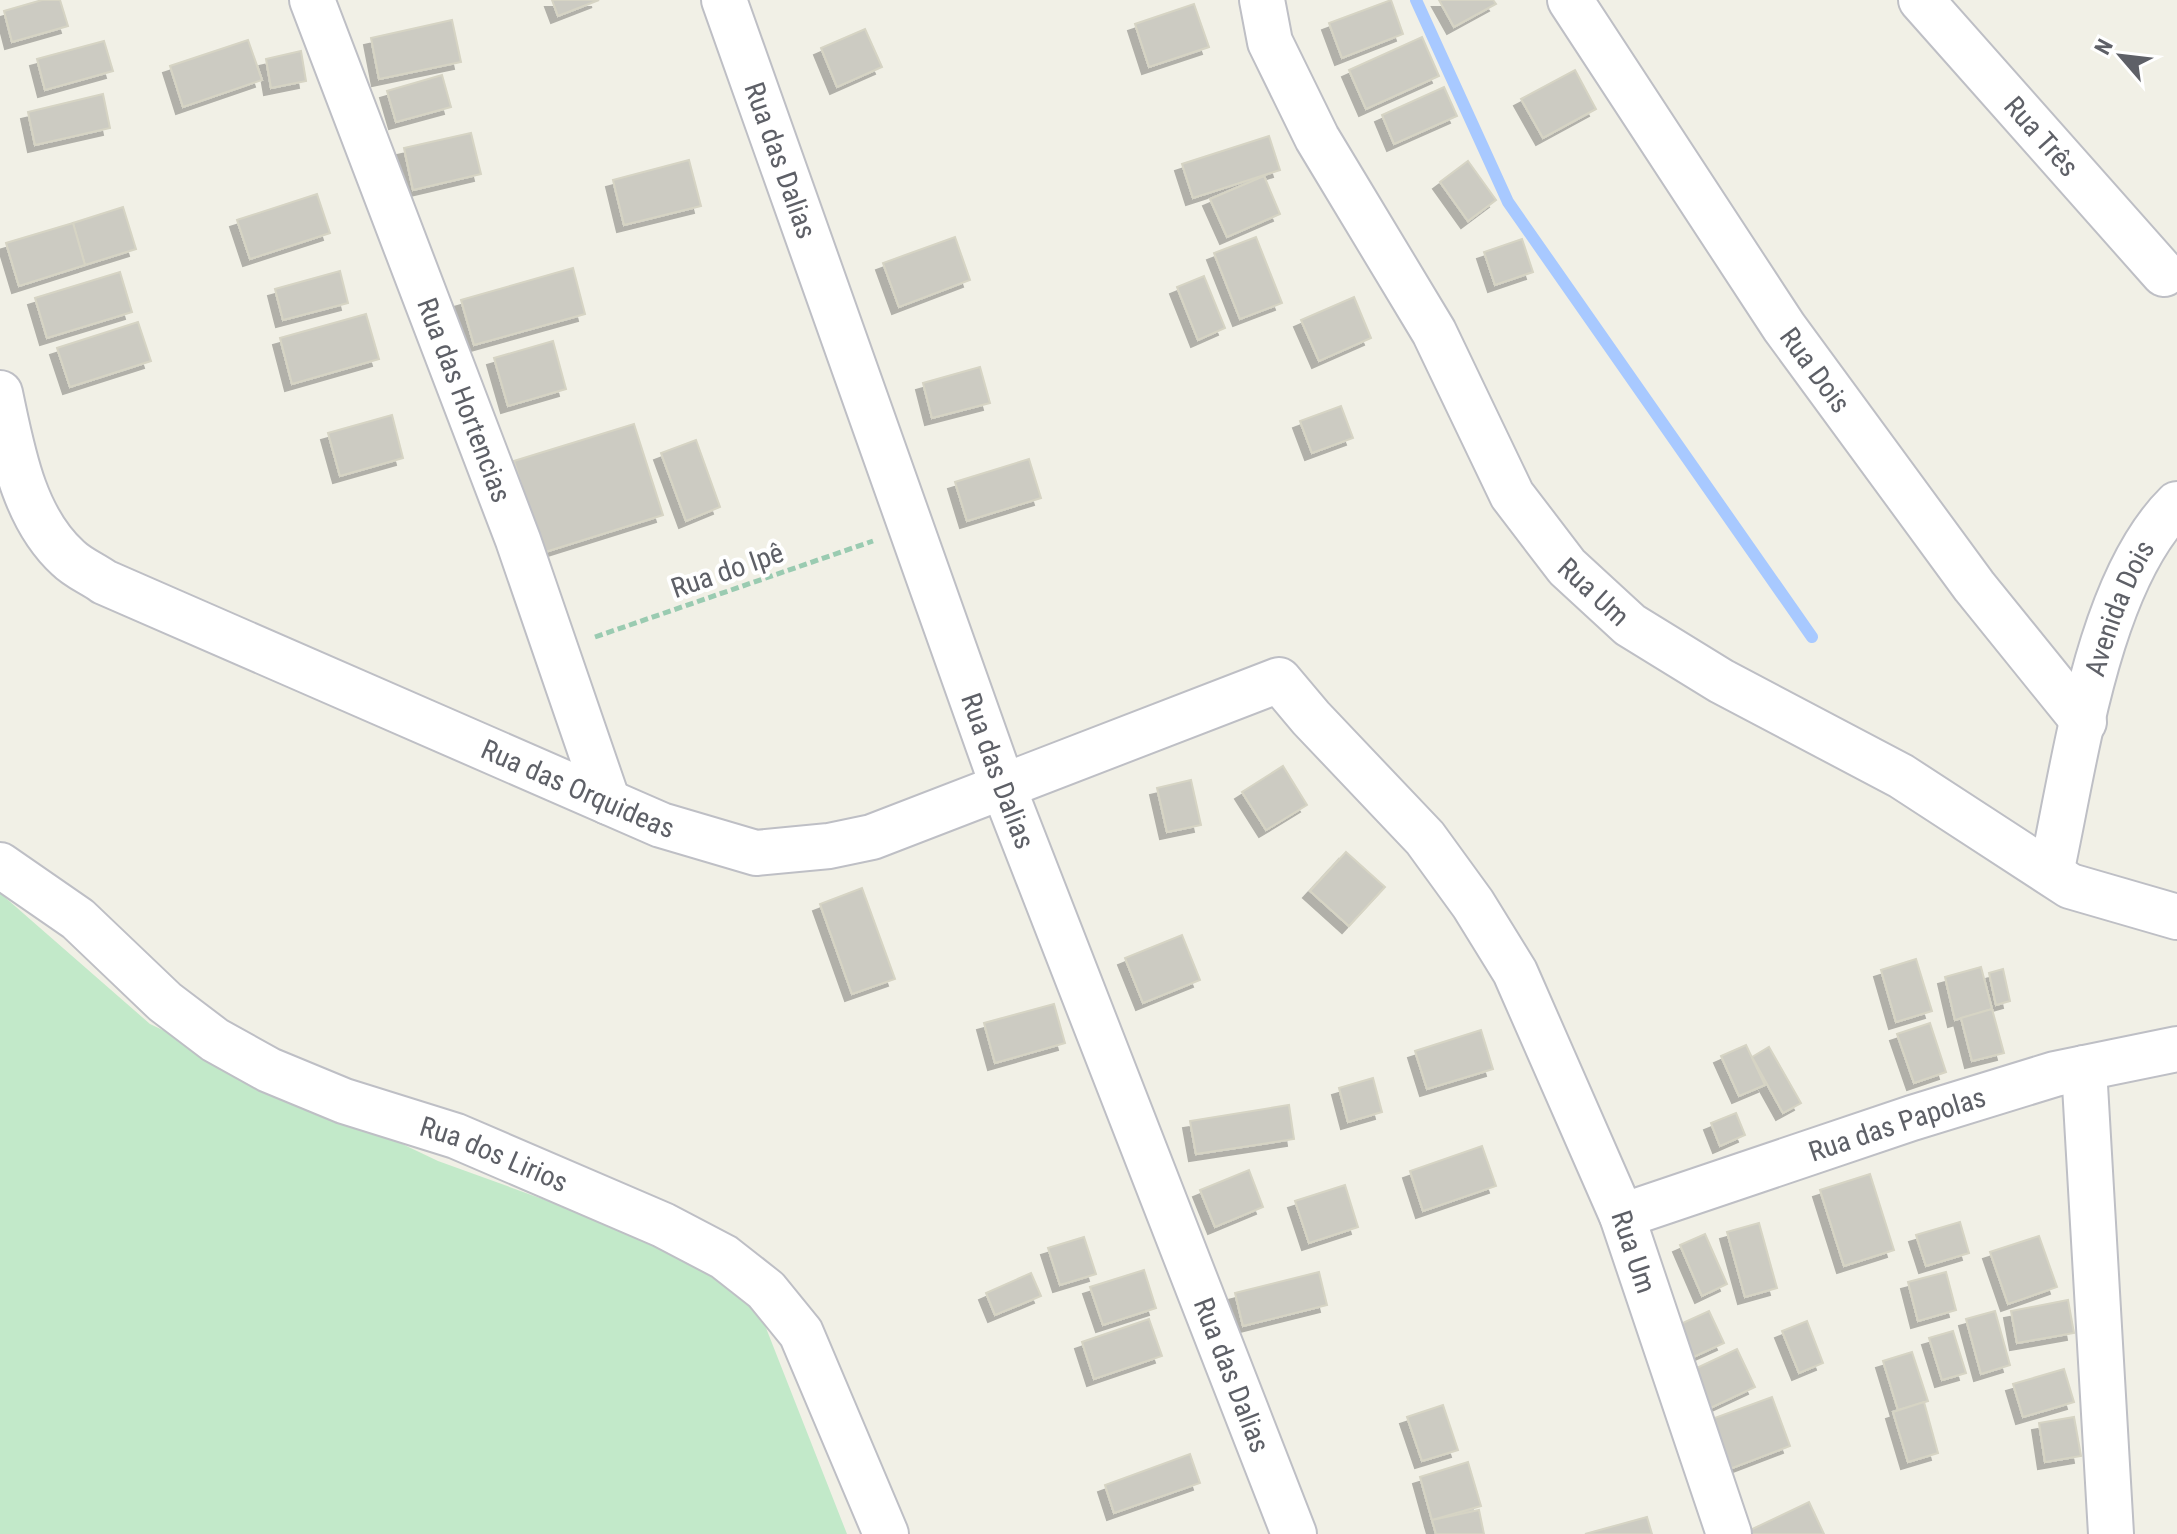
<svg xmlns="http://www.w3.org/2000/svg" width="2177" height="1534" font-family="'Roboto Condensed',sans-serif">
	<defs>
		<filter id="shadow"><feDropShadow dx="-7" dy="7" stdDeviation="0" flood-color="#0004"/></filter>
	</defs>
	<rect width="100%" height="100%" fill="#f1f0e6"/>
	<path fill="#c2e9c9" d="M0,893l150,131 288,137 306,111 103,262h-847z"/>
	<g fill="none" stroke-linecap="round" stroke-linejoin="round">
		<path stroke="#a8c9ff" stroke-width="12" d="M1416,0l92,202 304,435"/>
	</g>
	<g fill="#cccbc2" stroke="#d6d4c4" stroke-width="2" filter="url(#shadow)">
		<path d="M42,0h18l8,26 -56,16 -8,-31z"/>
		<path d="M552,0h47l-41,16z"/>
		<path d="M1391,0l12,34 -61,24 -13,-35z"/>
		<path d="M1439,0h54l3,4 -42,23z"/>
		<path d="M1194,4l15,43 -60,20 -14,-43z"/>
		<path d="M452,20l9,42 -82,17 -8,-41z"/>
		<path d="M865,29l17,38 -45,20 -16,-39z"/>
		<path d="M1422,37l17,39 -73,33 -17,-39z"/>
		<path d="M248,40l14,40 -79,27 -13,-41z"/>
		<path d="M104,41l9,30 -68,19 -8,-31z"/>
		<path d="M301,51l5,30 -35,7 -5,-29z"/>
		<path d="M1575,70l21,39 -53,29 -22,-39z"/>
		<path d="M442,75l9,32 -55,15 -9,-31z"/>
		<path d="M1444,87l13,29 -63,28 -12,-29z"/>
		<path d="M103,94l7,34 -75,17 -7,-33z"/>
		<path d="M471,133l10,41 -68,16 -9,-42z"/>
		<path d="M1269,136l11,34 -87,28 -11,-34z"/>
		<path d="M689,160l12,46 -77,19 -11,-45z"/>
		<path d="M1468,161l28,39 -28,21 -28,-39z"/>
		<path d="M1264,176l16,38 -53,23 -17,-38z"/>
		<path d="M317,194l13,39 -80,26 -13,-39z"/>
		<path d="M123,207l13,42 -51,16 -12,-42z"/>
		<path d="M73,223l12,42 -66,21 -13,-43z"/>
		<path d="M955,237l15,43 -71,27 -16,-44z"/>
		<path d="M1256,237l26,66 -42,16 -26,-66z"/>
		<path d="M1522,239l11,33 -38,13 -11,-33z"/>
		<path d="M573,268l12,46 -111,31 -13,-45z"/>
		<path d="M340,271l8,32 -65,17 -8,-31z"/>
		<path d="M120,272l12,40 -85,26 -12,-40z"/>
		<path d="M1204,276l21,52 -27,12 -21,-53z"/>
		<path d="M1354,297l17,41 -52,23 -18,-41z"/>
		<path d="M366,314l13,45 -87,25 -12,-46z"/>
		<path d="M138,322l13,39 -81,26 -13,-39z"/>
		<path d="M553,341l13,48 -58,17 -14,-48z"/>
		<path d="M980,367l10,36 -58,15 -9,-35z"/>
		<path d="M1341,406l12,32 -41,15 -12,-32z"/>
		<path d="M392,415l11,43 -63,18 -12,-43z"/>
		<path d="M634,424l29,91 -121,38 -28,-92z"/>
		<path d="M696,440l24,67 -34,14 -25,-68z"/>
		<path d="M1029,459l12,39 -74,23 -12,-39z"/>
		<path d="M1283,766l24,39 -41,25 -24,-38z"/>
		<path d="M1191,780l10,45 -34,7 -10,-44z"/>
		<path d="M1346,852l39,35 -36,39 -39,-35z"/>
		<path d="M862,888l33,91 -43,15 -32,-90z"/>
		<path d="M1182,935l18,45 -57,23 -18,-45z"/>
		<path d="M1916,959l16,52 -36,11 -15,-52z"/>
		<path d="M1981,967l11,42 -37,11 -10,-43z"/>
		<path d="M2003,969l7,32 -14,4 -7,-32z"/>
		<path d="M1054,1004l11,39 -70,20 -11,-40z"/>
		<path d="M1992,1009l12,44 -32,8 -11,-43z"/>
		<path d="M1930,1023l16,49 -32,11 -17,-49z"/>
		<path d="M1481,1030l12,39 -66,20 -12,-38z"/>
		<path d="M1746,1045l19,40 -26,11 -18,-40z"/>
		<path d="M1769,1047l32,56 -18,10 -31,-56z"/>
		<path d="M1373,1078l9,34 -34,10 -9,-34z"/>
		<path d="M1289,1105l5,34 -98,15 -6,-33z"/>
		<path d="M1736,1113l9,22 -25,11 -9,-23z"/>
		<path d="M1482,1146l14,40 -73,25 -13,-40z"/>
		<path d="M1249,1170l14,37 -48,20 -15,-37z"/>
		<path d="M1870,1174l24,76 -50,16 -24,-76z"/>
		<path d="M1345,1185l13,42 -49,16 -14,-42z"/>
		<path d="M1960,1222l9,31 -43,13 -10,-31z"/>
		<path d="M1759,1223l18,65 -32,9 -18,-65z"/>
		<path d="M1705,1234l22,50 -25,12 -22,-51z"/>
		<path d="M2039,1236l18,51 -49,17 -18,-52z"/>
		<path d="M1084,1237l12,37 -36,11 -12,-37z"/>
		<path d="M1144,1270l12,38 -53,17 -13,-38z"/>
		<path d="M1319,1272l8,33 -84,21 -8,-33z"/>
		<path d="M1946,1272l10,38 -38,11 -10,-39z"/>
		<path d="M1031,1273l10,23 -46,19 -9,-22z"/>
		<path d="M2068,1300l6,33 -57,10 -6,-32z"/>
		<path d="M1709,1311l15,32 -46,21 -15,-32z"/>
		<path d="M1995,1311l15,54 -29,9 -15,-55z"/>
		<path d="M1149,1319l13,37 -68,23 -12,-37z"/>
		<path d="M1807,1321l16,42 -24,10 -17,-42z"/>
		<path d="M1953,1331l13,42 -24,7 -13,-42z"/>
		<path d="M1737,1349l18,38 -51,24 -18,-38z"/>
		<path d="M1912,1352l16,49 -30,9 -15,-49z"/>
		<path d="M2064,1369l10,33 -51,15 -10,-33z"/>
		<path d="M1772,1397l18,49 -63,24 -18,-50z"/>
		<path d="M1924,1402l14,51 -30,9 -15,-50z"/>
		<path d="M1443,1405l15,45 -36,11 -15,-44z"/>
		<path d="M2074,1417l7,39 -36,6 -6,-39z"/>
		<path d="M1190,1454l10,29 -86,30 -9,-28z"/>
		<path d="M1468,1462l13,44 -49,14 -12,-43z"/>
		<path d="M1809,1502l15,32h-82z"/>
		<path d="M1479,1510l5,24h-48l-4,-14z"/>
		<path d="M1647,1517l5,17h-67z"/>
	</g>
	<g fill="none" stroke-linecap="round" stroke-linejoin="round">
		<g stroke="#bebfc5" stroke-width="48">
			<g id="minor">
				<path id="s1" d="M312,0l206,540 90,262"/>
				<path id="s2" d="M724,0l278,784 292,750"/>
				<path id="s3" d="M1262,0l8,42 47,96 117,194 78,163 55,72 63,58 91,56 180,95 169,110 107,31"/>
				<path id="s4" d="M1570,0l214,327 190,259 110,136"/>
				<path id="s5" d="M1921,0l243,274"/>
				<path id="s6" d="M0,393c12,56 23,124 68,165 10,10 25,16 36,24l557,243 95,28 73,-7 43,-9 407,-157 32,38 114,120 48,66 42,68 107,244 107,318"/>
				<path id="s7" d="M0,865l78,54 87,83 50,38 54,30 75,31 112,35 207,89 61,32 42,33 35,43 85,201"/>
				<path id="s8" d="M2051,873c24,-109 46,-290 126,-369"/>
				<path d="M2084,1068l27,466"/>
				<path id="s9" d="M1622,1216l290,-98 143,-44 122,-25"/>
			</g>
		</g>
		<path stroke="#9acbb1" stroke-width="5" stroke-dasharray="8 4" stroke-linecap="butt" d="M595,637l278,-96"/>
		<use href="#minor" stroke="#fff" stroke-width="44"/>
	</g>
	<g text-anchor="middle" stroke-width="8" stroke-linejoin="round" paint-order="stroke">
		<g font-size="28" fill="#5e6067" stroke="#fff">
			<text dy="10" stroke="none"><textPath href="#s5" startOffset="182">Rua Três</textPath></text>
			<text dy="10" stroke="none"><textPath href="#s2" startOffset="170">Rua das Dalias</textPath></text>
			<text dy="10" stroke="none"><textPath href="#s4" startOffset="444">Rua Dois</textPath></text>
			<text dy="10" stroke="none"><textPath href="#s1" startOffset="428">Rua das Hortencias</textPath></text>
			<text transform="translate(727 570) rotate(-19)" y="10">Rua do Ipê</text>
			<text dy="10" stroke="none"><textPath href="#s3" startOffset="684">Rua Um</textPath></text>
			<text dy="10" stroke="none"><textPath href="#s8" startOffset="274">Avenida Dois</textPath></text>
			<text dy="10" stroke="none"><textPath href="#s2" startOffset="818">Rua das Dalias</textPath></text>
			<text dy="10" stroke="none"><textPath href="#s6" startOffset="742">Rua das Orquideas</textPath></text>
			<text dy="10" stroke="none"><textPath href="#s9" startOffset="290">Rua das Papolas</textPath></text>
			<text dy="10" stroke="none"><textPath href="#s7" startOffset="580">Rua dos Lirios</textPath></text>
			<text dy="10" stroke="none"><textPath href="#s6" startOffset="2166">Rua Um</textPath></text>
			<text dy="10" stroke="none"><textPath href="#s2" startOffset="1466">Rua das Dalias</textPath></text>
		</g>
	</g>
	<g transform="translate(2121 56) rotate(298)" stroke="#ffffff" stroke-width="6" paint-order="stroke">
	<path d="M0-6L14 30L0 20L-14 30Z" fill="#5e6067"/>
	<text y="-12" font-size="22" font-weight="bold" text-anchor="middle" fill="#5e6067">N</text>
	</g>
</svg>
